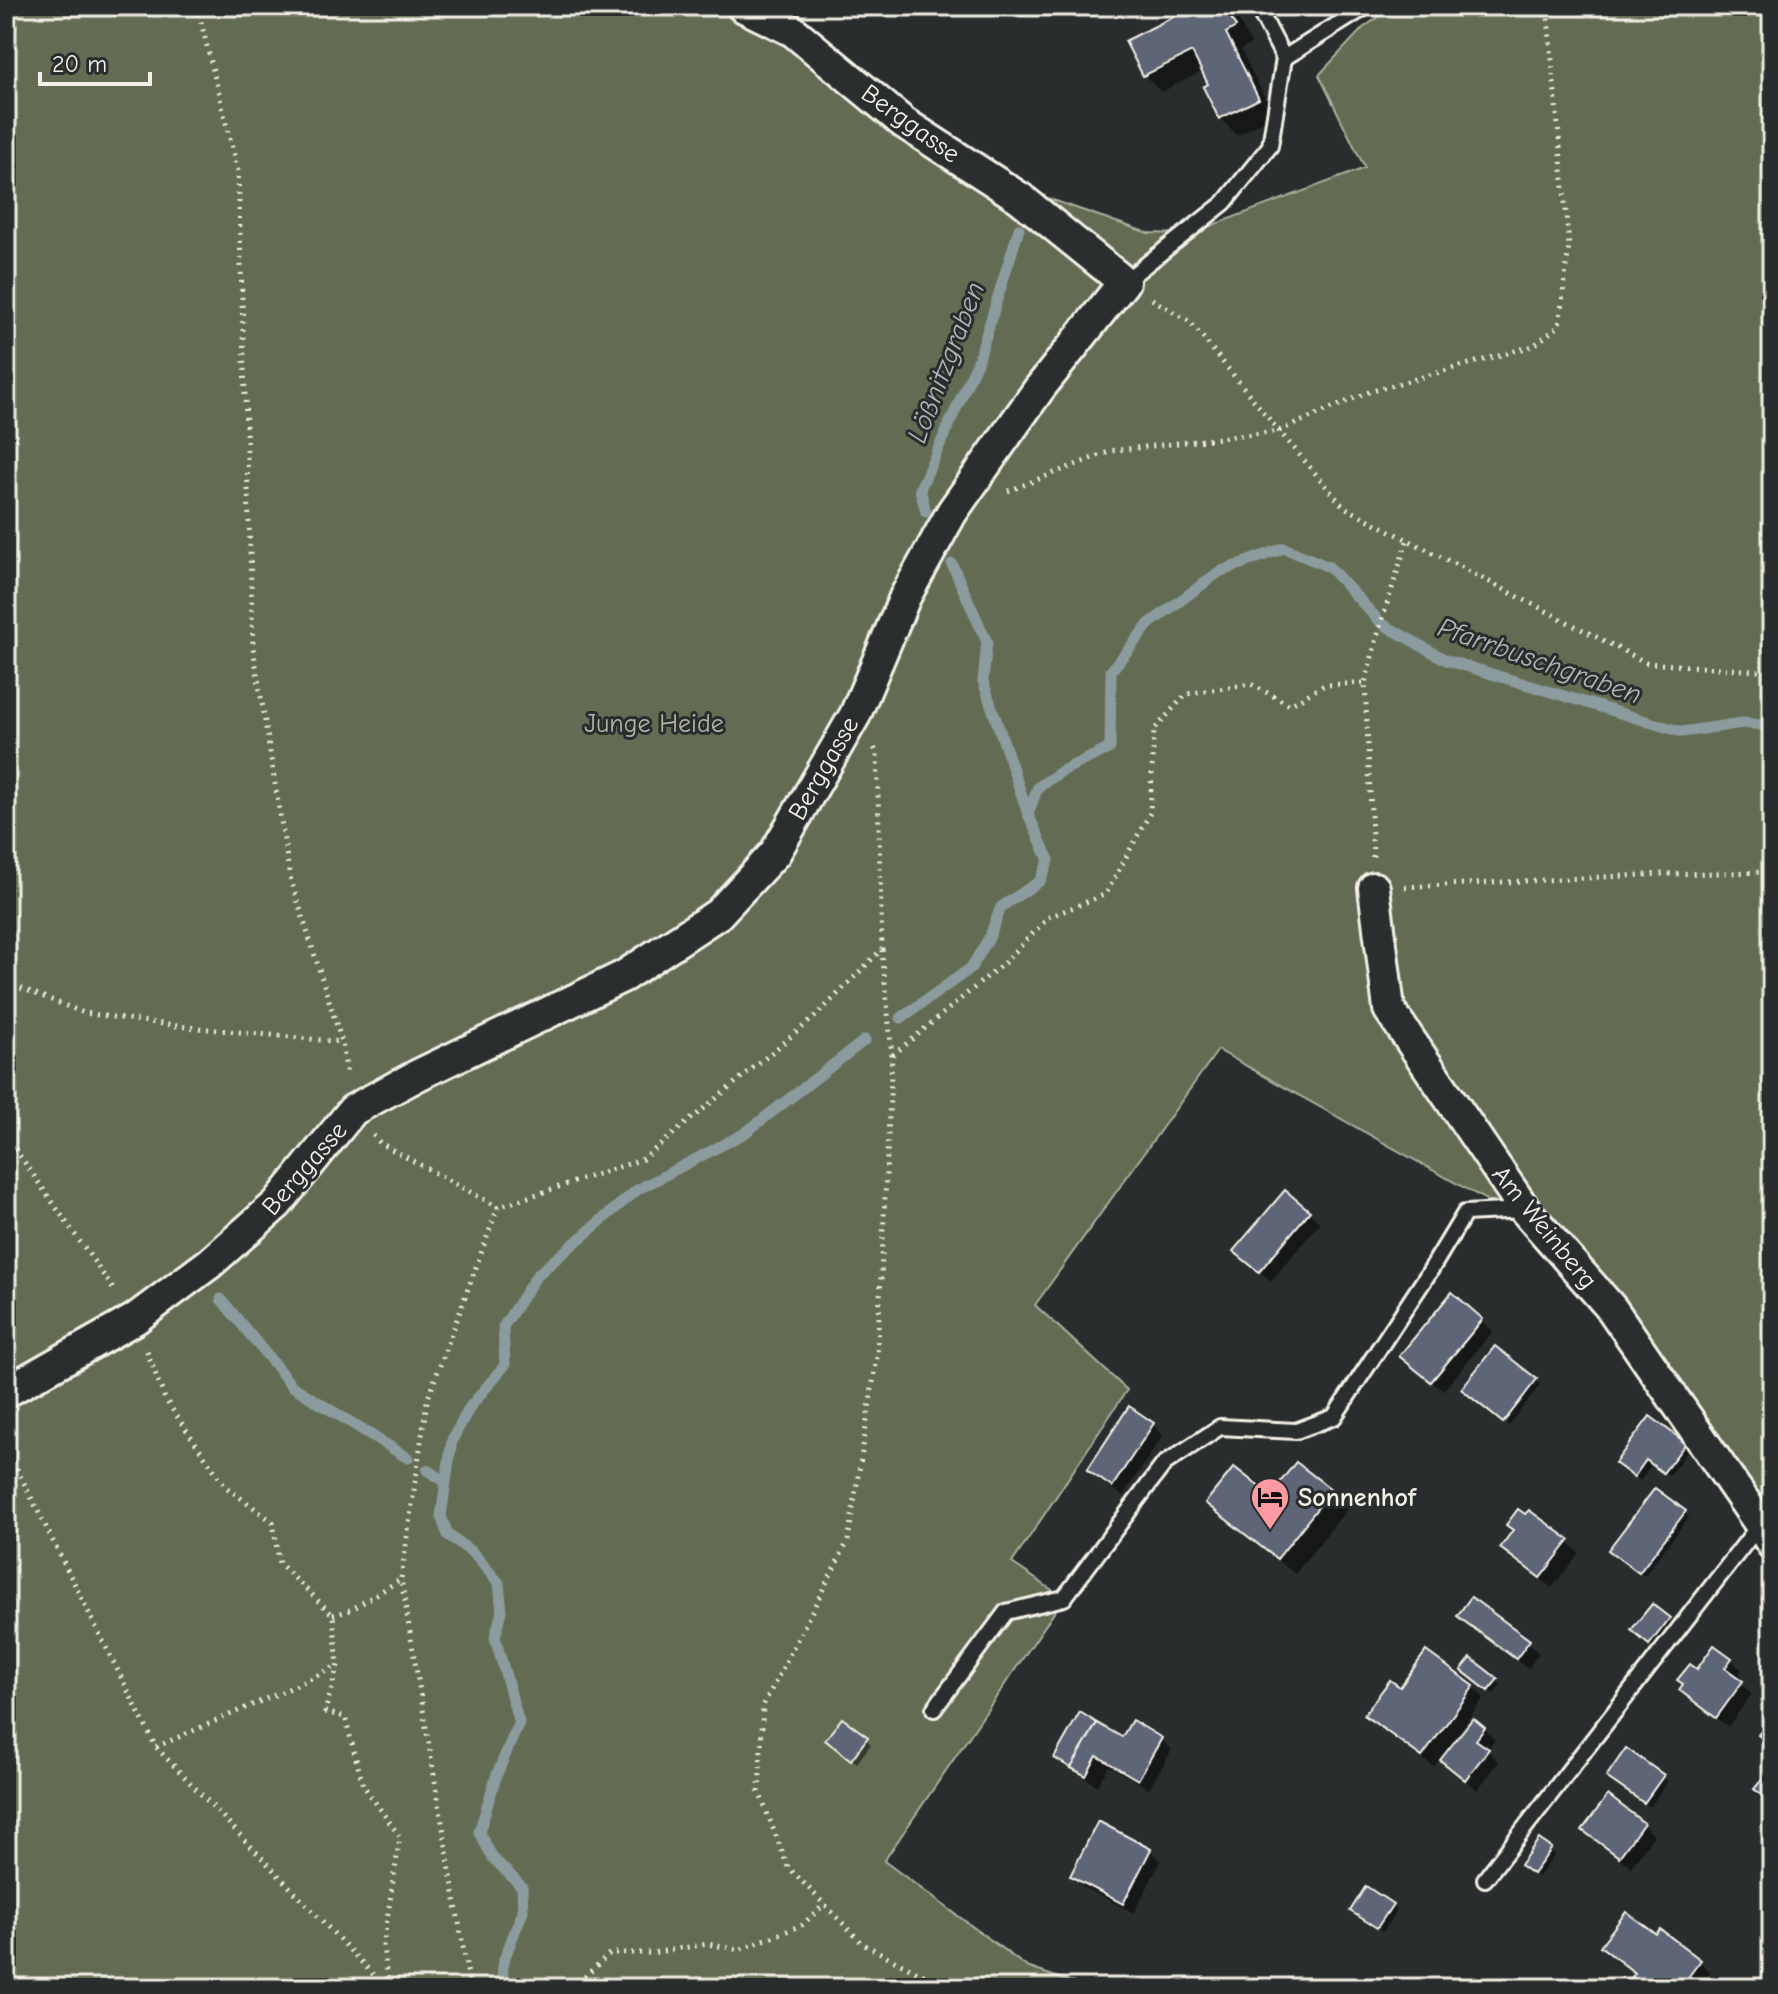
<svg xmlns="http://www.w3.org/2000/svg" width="1778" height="1994" font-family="'Comic Neue',sans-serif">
	<rect width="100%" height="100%" fill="#2a2d2e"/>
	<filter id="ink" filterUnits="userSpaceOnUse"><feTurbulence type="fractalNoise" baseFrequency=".0125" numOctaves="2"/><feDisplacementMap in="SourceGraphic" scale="16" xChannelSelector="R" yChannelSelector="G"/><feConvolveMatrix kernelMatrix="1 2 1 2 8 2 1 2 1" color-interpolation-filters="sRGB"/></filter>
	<g filter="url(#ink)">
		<path fill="#636c53" stroke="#acae9e" stroke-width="2" d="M6,6h755l148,111 115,73 124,43 41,1 176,-66 -46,-93 44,-47 31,-22h378v1512l-252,-299 -302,-169 -183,255 92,85 -115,173 52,35 -180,263 143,106 61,21h-1082z"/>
		<g fill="#0007">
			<path d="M1199,6h29l7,7 16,31 -10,6 33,66 -37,19 -17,-17 -10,-33 -7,-14 -42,21 -17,-17z"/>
			<path d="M1309,1213l11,10 -49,58 -24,-20z"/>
			<path d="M1453,1295l40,36 -50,60 -30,-25z"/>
			<path d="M1536,1380l4,5 -31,41 -40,-32z"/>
			<path d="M1152,1424l11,11 -40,61 -23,-15 -11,-11z"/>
			<path d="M1685,1444l4,5 -20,27 -17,-12 -12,17 -17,-13z"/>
			<path d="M1296,1465l35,27 16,17 -52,65 -70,-55 -17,-16 62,-5z"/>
			<path d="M1684,1512l5,5 -45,59 -28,-22z"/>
			<path d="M1568,1542l11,11 -27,35 -39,-29 -10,-11z"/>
			<path d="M1460,1616l68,26 11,11 -11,16 -57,-42z"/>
			<path d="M1668,1620l5,4 -18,25 -17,-14z"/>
			<path d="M1731,1659l11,11 -6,9 16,15 -24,33 -36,-26 -11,-11 16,-18z"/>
			<path d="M1469,1674l27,6 5,5 -7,9z"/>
			<path d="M1473,1687l11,11 -30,41 3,2 27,-12 11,11 -8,10 12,12 -22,28 -36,-32 -7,9 -57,-41 -11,-11 34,-25z"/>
			<path d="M866,1739l5,5 -14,19 -24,-18z"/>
			<path d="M1161,1739l11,11 -23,39 -40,-23 -12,20 -41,-29 67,-17z"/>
			<path d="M1627,1751l41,30 -18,26 -36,-26z"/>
			<path d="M1608,1798l35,27 11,10 -23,32 -35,-26 -11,-11z"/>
			<path d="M1150,1850l11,11 -27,52 -51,-26 -11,-11z"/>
			<path d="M1550,1850l5,5 -16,22 -11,-8z"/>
			<path d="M1392,1906l5,4 -14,22 -26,-17z"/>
			<path d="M1661,1932l39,30 11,10 -12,16h-71l-1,-1 9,-13 -34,-28 54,-9z"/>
		</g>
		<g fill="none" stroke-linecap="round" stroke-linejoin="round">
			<g stroke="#8c9b9e" stroke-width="11">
				<path d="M926,512l-6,-23 59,-131 40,-129"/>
				<path d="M952,564l35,78 -4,39 45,133"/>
				<path d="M901,1018l70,-50 18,-30 12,-31 39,-26 9,-21 -21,-46 10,-27 24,-16 48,-23 1,-77 38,-47 70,-52 65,-24 45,19 52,56 65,37 236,72 61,-9 29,3"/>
				<path d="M221,1299l71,87 116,72"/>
				<path d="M427,1470l19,12"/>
				<path d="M502,1988l1,-26 20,-51 -1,-24 -29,-29 -14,-26 18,-58 22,-51 -24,-86 7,-26 -3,-28 -26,-30 -25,-18 -7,-19 11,-76 18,-33 35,-42 -2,-38 34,-52 100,-85 108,-57 120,-93"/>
			</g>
		</g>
		<g fill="#5d6577" stroke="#f4f1e8" stroke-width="2">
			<path d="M1195,6h30l11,21 -10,6 33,66 -40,20 -16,-32 5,-3 -16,-32 -49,24 -18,-35z"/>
			<path d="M1285,1190l25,21 -51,61 -26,-21z"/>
			<path d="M1452,1292l31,27 -52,63 -32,-26z"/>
			<path d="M1495,1346l42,33 -34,44 -42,-34z"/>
			<path d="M1129,1406l25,17 -42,64 -25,-17z"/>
			<path d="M1650,1416l36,27 -23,30 -17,-13 -12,17 -19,-14z"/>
			<path d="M1296,1462l36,28 -55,69 -72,-56 29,-36 36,28z"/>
			<path d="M1655,1488l31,23 -47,62 -31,-23z"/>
			<path d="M1518,1509l7,5 4,-4 41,30 -30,38 -40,-30 13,-18 -7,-5z"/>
			<path d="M1471,1597l59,43 -14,19 -59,-43z"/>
			<path d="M1652,1604l18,14 -21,27 -18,-15z"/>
			<path d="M1714,1645l18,13 -7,10 18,13 -27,37 -37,-28 4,-6 -6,-4 13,-16 7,5z"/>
			<path d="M1426,1651l48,35 -52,71 -58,-42 26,-35 10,7z"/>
			<path d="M1471,1658l27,21 -10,12 -27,-21z"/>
			<path d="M1080,1712l17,11 -26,45 -17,-10z"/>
			<path d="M842,1718l26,19 -17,23 -26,-20z"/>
			<path d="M1473,1718l12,10 -9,12 13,9 -24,31 -25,-20z"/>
			<path d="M1772,1718v29l-14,-12z"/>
			<path d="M1132,1720l30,18 -24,42 -41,-24 -11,20 -15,-8 26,-45 25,14z"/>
			<path d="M1626,1748l38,27 -20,28 -38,-26z"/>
			<path d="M1772,1767v37l-18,-15z"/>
			<path d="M1608,1795l36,28 -25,34 -37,-27z"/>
			<path d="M1098,1821l53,28 -28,55 -53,-28z"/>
			<path d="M1539,1839l13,9 -19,26 -13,-9z"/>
			<path d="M1366,1886l27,18 -16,24 -27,-17z"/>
			<path d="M1626,1912l30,22 4,-5 41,31 -21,28 -56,-1 11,-14 -35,-27z"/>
		</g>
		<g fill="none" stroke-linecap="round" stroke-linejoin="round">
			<g stroke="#f4f1e8" stroke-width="20">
				<g id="lane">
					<path d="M1284,58l83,-52"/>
					<path d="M1124,282l100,-79 46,-57 14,-88 -27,-52"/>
					<path d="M934,1709l72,-97 58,-14 100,-134 56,-37 76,4 38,-14 96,-146 35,-58 59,-3"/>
					<path d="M1485,1879l275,-355"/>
				</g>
			</g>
			<g stroke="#f4f1e8" stroke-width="36">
				<g id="street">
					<path d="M1374,888l15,121 136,201 87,99 148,215 12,20"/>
					<path d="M6,1392l129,-73 75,-56 67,-59 76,-94 65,-35 206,-99 94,-62 57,-61 80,-138 50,-118 47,-85 87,-123 85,-107 -104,-84 -116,-75 -111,-92 -51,-25"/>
				</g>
			</g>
			<g stroke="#f4f1e8" stroke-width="5" stroke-dasharray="2 6" stroke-linecap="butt">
				<path d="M197,6l41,165 15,476 37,230 52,165 5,34"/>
				<path d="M1152,299l38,23 89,109 65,76 303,156 125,9"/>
				<path d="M1008,491l103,-40 168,-20 90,-39 164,-46 26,-20 10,-80 -22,-240"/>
				<path d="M1373,857l-8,-174 16,-60 26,-82"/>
				<path d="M1405,887l258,-13 109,-2"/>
				<path d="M882,950l10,106 -15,301 -29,184 -85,165 -4,86 29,75 75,77 86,44"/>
				<path d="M6,982l78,31 93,13 165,16"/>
				<path d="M893,1055l111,-92 45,-46 57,-23 44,-81 4,-83 32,-36 65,-10 39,21 34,-20 41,-2"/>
				<path d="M373,1135l7,8 118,64"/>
				<path d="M6,1136l110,157"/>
				<path d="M147,1351l18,48 61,88 47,35 6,41 54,52 5,50 -13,47 20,5 18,68 37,52 -17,108 5,43"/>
				<path d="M6,1447l150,300 230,241"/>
				<path d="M333,1615l18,-5 50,-31"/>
				<path d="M156,1747l128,-56 53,-25"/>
				<path d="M470,1988l-69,-409 26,-178 71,-194 145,-48 174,-144 65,-66 -5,-195 -3,-7"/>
				<path d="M573,1988l37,-35h41l57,-9 31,6 63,-25 23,-21"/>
			</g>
			<use href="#lane" stroke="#2a2d2e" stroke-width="14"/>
			<use href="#street" stroke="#2a2d2e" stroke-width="30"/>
		</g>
	</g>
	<defs>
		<g id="hotel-pin" transform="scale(2)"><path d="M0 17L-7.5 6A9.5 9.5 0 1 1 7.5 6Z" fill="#ff9aa2" stroke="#2a2d2e"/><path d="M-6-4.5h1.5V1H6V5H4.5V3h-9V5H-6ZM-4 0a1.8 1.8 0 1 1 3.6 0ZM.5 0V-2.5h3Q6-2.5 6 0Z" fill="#111"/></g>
	</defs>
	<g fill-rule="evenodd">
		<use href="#hotel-pin" x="1270" y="1497"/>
	</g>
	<g text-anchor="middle" stroke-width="6" stroke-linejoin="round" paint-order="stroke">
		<g font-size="26" fill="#f4f1e8" stroke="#2a2d2e">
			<text transform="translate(911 123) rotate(36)" y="9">Berggasse</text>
			<text transform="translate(823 768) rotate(-60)" y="9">Berggasse</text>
			<text transform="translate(304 1168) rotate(-49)" y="9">Berggasse</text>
			<text transform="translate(1545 1227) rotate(51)" y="9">Am Weinberg</text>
		</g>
		<g font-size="26" fill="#b3b5a5" stroke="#2a2d2e">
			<text x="654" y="732">Junge Heide</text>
		</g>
		<g font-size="26" font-weight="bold" fill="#f4f1e8" stroke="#2a2d2e" text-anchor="start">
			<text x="1298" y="1506">Sonnenhof</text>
		</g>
		<g font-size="28" font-style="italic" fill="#afb8b6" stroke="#2a2d2e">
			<text transform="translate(945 362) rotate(-69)" y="10">Lößnitzgraben</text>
			<text transform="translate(1540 660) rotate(19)" y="10">Pfarrbuschgraben</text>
		</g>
	</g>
	<rect width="1778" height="1994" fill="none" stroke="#2a2d2e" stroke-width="32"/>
	<rect x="16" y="16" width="1746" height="1962" fill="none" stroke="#f4f1e8" stroke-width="3" filter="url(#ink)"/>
	<path d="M40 72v12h110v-12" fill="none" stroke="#f4f1e8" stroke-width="4"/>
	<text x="52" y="72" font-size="24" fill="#f4f1e8" stroke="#2a2d2e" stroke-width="6" paint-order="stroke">20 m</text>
</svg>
